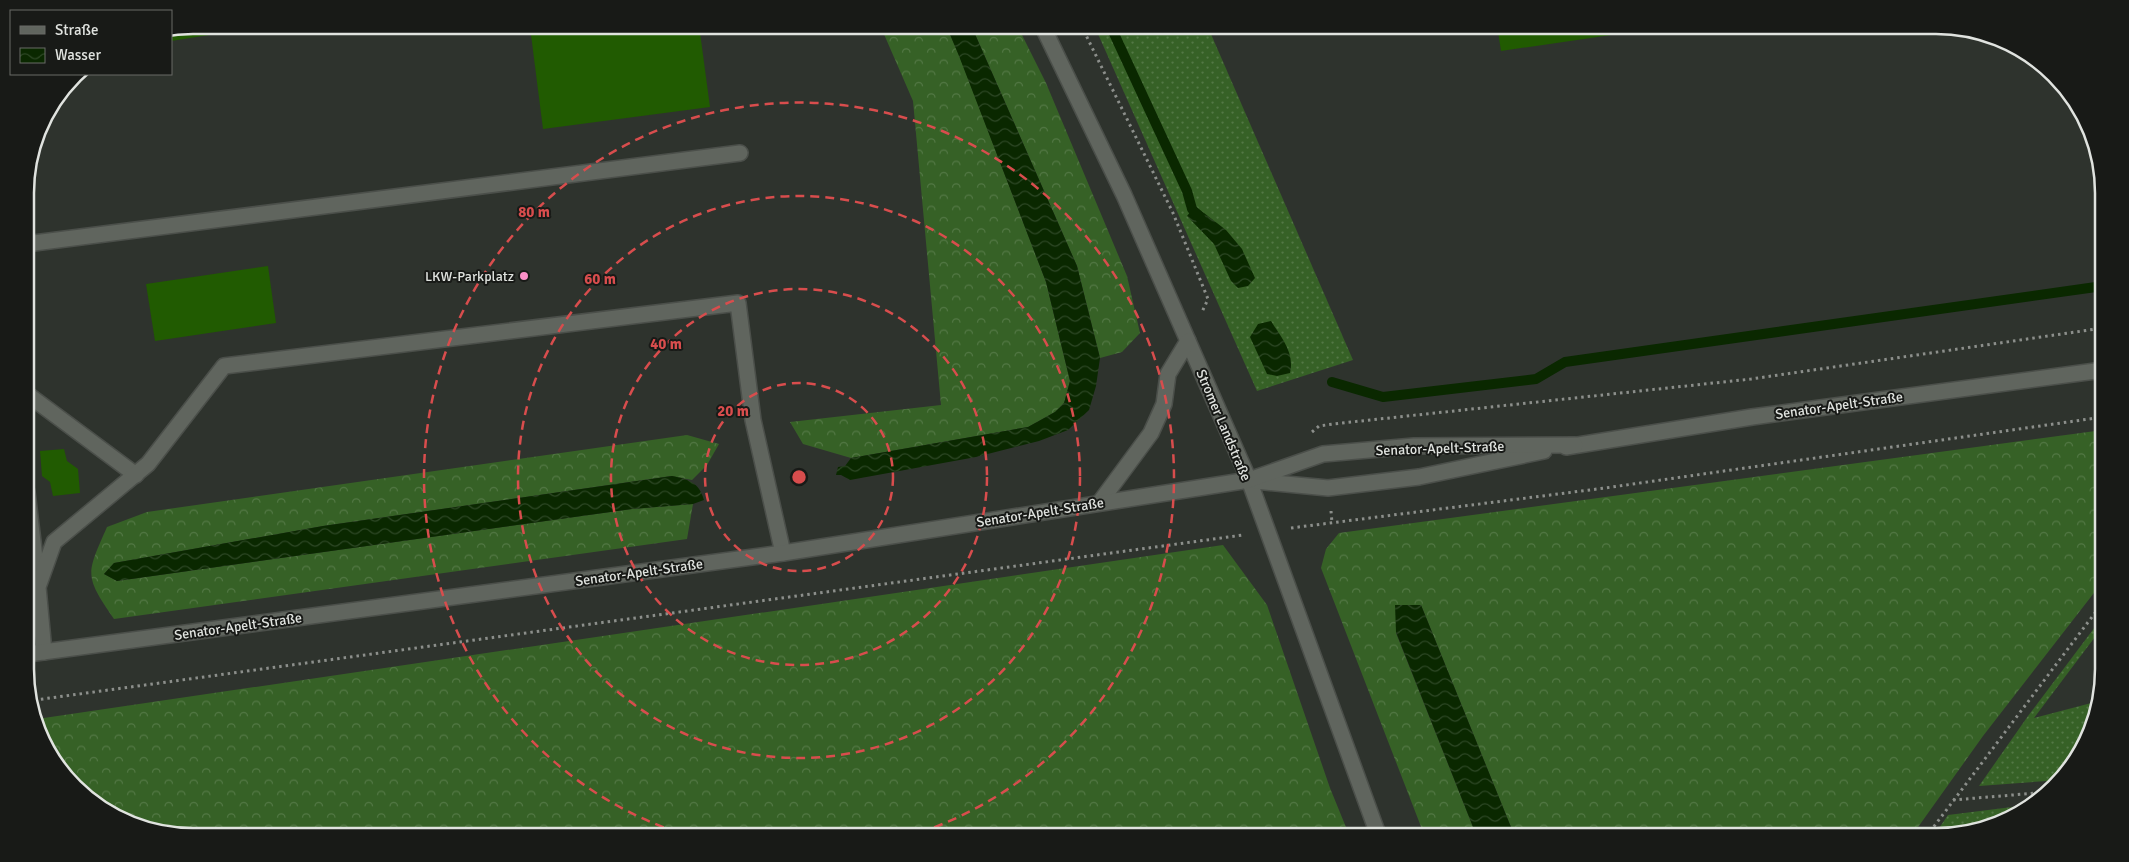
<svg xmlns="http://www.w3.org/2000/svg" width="2129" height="862" font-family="Signika,sans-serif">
	<defs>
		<pattern id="grass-dots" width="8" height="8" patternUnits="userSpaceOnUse" patternTransform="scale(1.25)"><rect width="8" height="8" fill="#366126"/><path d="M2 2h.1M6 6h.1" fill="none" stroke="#537845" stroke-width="1.8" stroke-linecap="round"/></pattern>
		<pattern id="forest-crowns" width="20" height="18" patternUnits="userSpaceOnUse" patternTransform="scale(1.25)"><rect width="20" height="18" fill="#366126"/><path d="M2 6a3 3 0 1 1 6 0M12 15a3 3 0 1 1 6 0" fill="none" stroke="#537845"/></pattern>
		<pattern id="water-waves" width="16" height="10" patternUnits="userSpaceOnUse" patternTransform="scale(1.25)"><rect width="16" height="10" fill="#0a2800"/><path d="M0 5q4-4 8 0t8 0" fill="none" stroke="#2d4725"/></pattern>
	</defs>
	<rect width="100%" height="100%" fill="#2e332d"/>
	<g fill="url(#grass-dots)">
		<path d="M1094,25h113l146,335 -96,31z"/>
		<path d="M2104,615v10l-70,93 65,-17c-5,27 -18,59 -38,79l-82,6 49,-70z"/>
		<path d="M2035,804c-35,19 -61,33 -102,33l15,-22z"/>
	</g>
	<g fill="url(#forest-crowns)">
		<path d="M880,25h66l13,30 87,227 24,99 -6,22 -9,9 -27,15 -177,31 -48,-14 -13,-22 151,-17 -28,-304z"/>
		<path d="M971,25h46l29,58 81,193 13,57 -18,19 -22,6 -23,-92z"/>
		<path d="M2103,430l1,150 -121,156 -72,101h-396l-94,-232 -25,28 81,204h-52l-104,-269 5,-19 13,-16z"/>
		<path d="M687,435l32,9 -12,21 -15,15 -21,-4 -348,50 -209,37 -10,11 13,7 515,-72 61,-5 -6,35 -573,80c-30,-44 -28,-44 -7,-92l40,-15z"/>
		<path d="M1223,545l44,60 63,183 20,49h-1157l-55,-9 -72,-48 -29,-61z"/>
	</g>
	<g fill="url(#water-waves)">
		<path d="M946,25h25l106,241 23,92 -4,28 -7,24 -21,20 -29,11 -63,16 -126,23 -9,-5h-5l2,-8 7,-1 6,-8 177,-31 27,-15 9,-9 6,-22 -24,-99 -87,-226z"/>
		<path d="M1195,206l31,24 16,19 13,29 -7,8 -10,2 -7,-7 -17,-37 -27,-28z"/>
		<path d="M1271,321c10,16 24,32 19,52l-13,3 -10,-2 -17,-37 8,-13z"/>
		<path d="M672,476c16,3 27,6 32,24l-11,4 -61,5 -515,72 -13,-7 10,-11 209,-37z"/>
		<path d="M1395,605h26l94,232h-38l-81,-205z"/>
	</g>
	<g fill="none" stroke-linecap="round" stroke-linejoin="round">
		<g stroke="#0a2800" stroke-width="10">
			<path d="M1110,25l77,166 5,18 9,10"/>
			<path d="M1332,382l51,15 153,-18 29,-17 538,-76"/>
		</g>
	</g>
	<g fill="#215b01">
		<path d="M193,25h73l1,1 -96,15v-12z"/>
		<path d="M543,25h156l11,82 -167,22 -13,-102z"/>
		<path d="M1497,25h176v1l-172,25z"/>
		<path d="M268,266l8,57 -121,18 -9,-57z"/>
		<path d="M64,449l3,12 11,8 2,24 -27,3 -3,-14 -8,-6 -2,-25z"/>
	</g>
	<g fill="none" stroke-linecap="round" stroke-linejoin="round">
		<g stroke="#4b4f4a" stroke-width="18">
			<g id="minor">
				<path d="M1042,25l82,170 125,285 130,357"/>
				<path d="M26,244l714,-91"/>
				<path d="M27,394l109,81"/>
				<path d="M1566,447l186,-30 351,-47"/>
				<path d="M1255,481l73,7 91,-11 125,-26"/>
				<path d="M27,492l11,91"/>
				<path d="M1100,502l51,-69 13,-29 4,-30 20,-33"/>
				<path d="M44,652l-6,-65 16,-45 94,-78 76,-98 514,-63 15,117 30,133"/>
				<path d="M28,654l755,-101 466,-73 74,-26 91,-8 161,-1"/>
			</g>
		</g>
		<g stroke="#8c8f8b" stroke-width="3" stroke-dasharray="2.5 4" stroke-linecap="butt">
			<path d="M1081,25l92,188 35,86 -6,13"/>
			<path d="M1312,432l7,-6 14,-2 418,-45 352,-51"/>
			<path d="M1331,511l1,12"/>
			<path d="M1291,528l314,-40 498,-71"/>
			<path d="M28,701l1215,-166"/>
			<path d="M1953,800l95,-8"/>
			<path d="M1926,837l178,-236"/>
		</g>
		<use href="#minor" stroke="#60655e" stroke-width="15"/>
	</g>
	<g fill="none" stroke="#d84d4d" stroke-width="2.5" stroke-dasharray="9 6">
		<circle cx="799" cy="477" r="94"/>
		<circle cx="799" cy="477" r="188"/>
		<circle cx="799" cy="477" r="281"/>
		<path d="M692 837A375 375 0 1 1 906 837"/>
	</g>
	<circle fill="#fa8fc7" stroke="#181a17" stroke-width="2" cx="524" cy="276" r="5"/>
	<g text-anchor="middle" stroke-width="4" stroke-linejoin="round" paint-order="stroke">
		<g font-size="14" fill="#e0e3df" stroke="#181a17" text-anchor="end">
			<text x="514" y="281">LKW-Parkplatz</text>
		</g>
		<g font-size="14" fill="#e0e3df" stroke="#181a17">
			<text transform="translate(1839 405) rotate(-8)" y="5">Senator-Apelt-Straße</text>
			<text transform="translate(1224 425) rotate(67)" y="5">Stromer Landstraße</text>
			<text transform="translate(1440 448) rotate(-2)" y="5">Senator-Apelt-Straße</text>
			<text transform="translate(1040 512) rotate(-9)" y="5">Senator-Apelt-Straße</text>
			<text transform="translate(639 572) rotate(-8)" y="5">Senator-Apelt-Straße</text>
			<text transform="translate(238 626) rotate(-8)" y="5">Senator-Apelt-Straße</text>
		</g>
	</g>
	<path d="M0 0H2129V862H0ZM193 34H1936A159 159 0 0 1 2095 193V669A159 159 0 0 1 1936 828H193A159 159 0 0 1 34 669V193A159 159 0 0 1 193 34Z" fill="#181a17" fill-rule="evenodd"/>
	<path fill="none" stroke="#e0e3df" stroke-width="2.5" d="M193 34H1936A159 159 0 0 1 2095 193V669A159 159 0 0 1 1936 828H193A159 159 0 0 1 34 669V193A159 159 0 0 1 193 34Z"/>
	<circle cx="799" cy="477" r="8" fill="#d84d4d" stroke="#181a17" stroke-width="2.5"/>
	<g font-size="15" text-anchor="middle" font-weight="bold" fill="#d84d4d" stroke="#181a17" stroke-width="4" stroke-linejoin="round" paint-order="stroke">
		<text x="534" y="217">80 m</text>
		<text x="600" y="284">60 m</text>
		<text x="666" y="349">40 m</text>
		<text x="733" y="416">20 m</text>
	</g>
	<rect x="10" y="10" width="162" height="65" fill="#181a17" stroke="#686a67"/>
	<rect x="20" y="26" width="25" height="8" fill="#60655e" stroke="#686a67"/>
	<text x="55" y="35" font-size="15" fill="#e0e3df">Straße</text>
	<rect x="20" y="48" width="25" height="15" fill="url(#water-waves)" stroke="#686a67"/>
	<text x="55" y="60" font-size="15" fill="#e0e3df">Wasser</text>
</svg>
